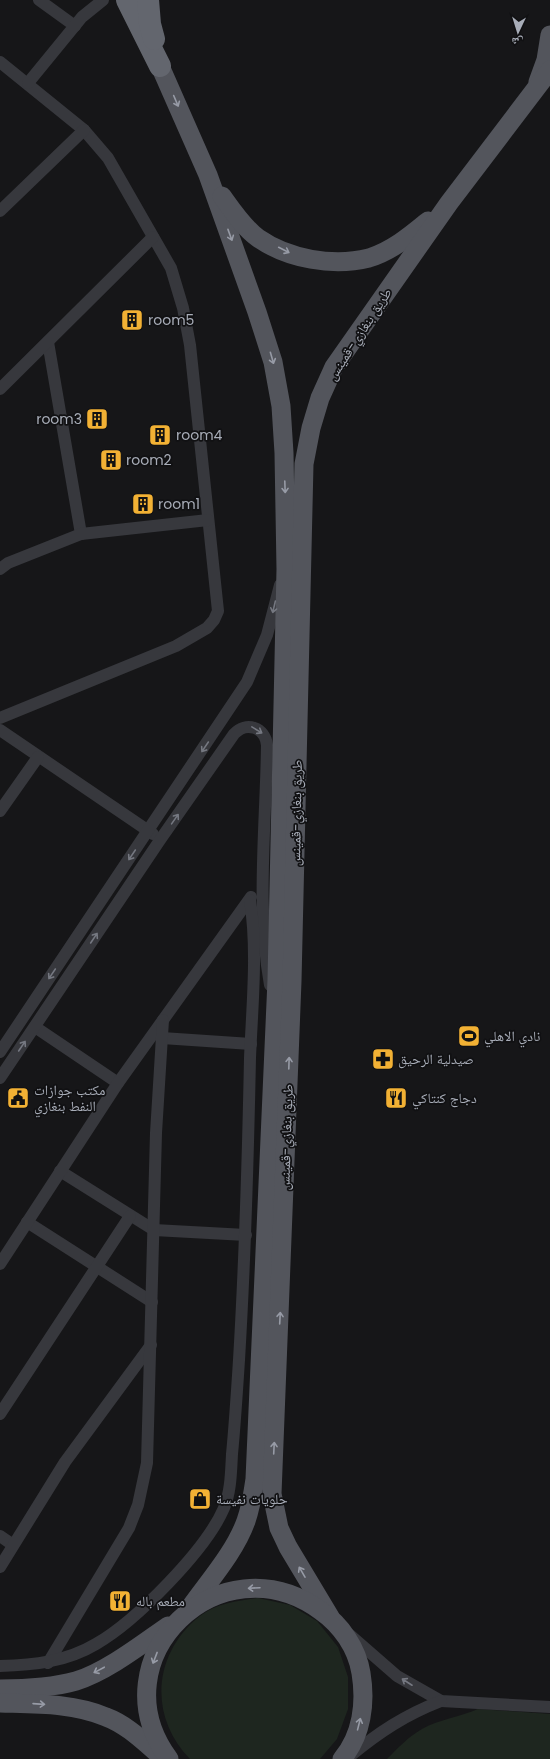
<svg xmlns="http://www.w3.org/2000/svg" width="550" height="1759" font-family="Poppins,'Noto Naskh Arabic',sans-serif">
	<rect width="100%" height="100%" fill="#161618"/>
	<g fill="#1e261f">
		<path d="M258,1598l32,7 27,16 21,26 10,30v32l-11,30 -17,20h-130c-42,-43 -37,-106 10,-143 17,-13 38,-15 58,-18z"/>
		<path d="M478,1709l72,5v45h-163c11,-11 21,-22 35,-30 18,-10 38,-12 56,-20z"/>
	</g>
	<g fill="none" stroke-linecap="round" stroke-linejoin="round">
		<g stroke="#37383d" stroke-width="12">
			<path d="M39,0l36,26"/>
			<path d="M0,62l84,68 24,28 63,110 12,40 7,37 28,266 -4,9 -7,8 -31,18 -176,72"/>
			<path d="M28,83l54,-66 21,-17"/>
			<path d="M0,211l84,-81"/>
			<path d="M48,342l33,192"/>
			<path d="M0,389l153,-152"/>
			<path d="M0,569l8,-6 73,-29 127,-14"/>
			<path d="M0,730l153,104"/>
			<path d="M0,811l38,-54"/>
			<path d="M35,1027l83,56"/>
			<path d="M162,1038l89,6"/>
			<path d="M0,1052l247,-370 20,-47 13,-50"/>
			<path d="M0,1078l160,-238 74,-106c12,-13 31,-7 33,11 -1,80 -11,161 3,240"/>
			<path d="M60,1171l94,59 92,5"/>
			<path d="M27,1222l125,80"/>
			<path d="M0,1264l118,-181 133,-186"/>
			<path d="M0,1414l130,-198"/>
			<path d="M0,1536l13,9"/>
			<path d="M0,1567l65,-105 86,-117"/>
			<path d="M350,1635l47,41 44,25 109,6"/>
			<path d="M48,1663l81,-135 9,-23 9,-42 9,-330 7,-113"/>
			<path d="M0,1666c33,-1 66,-4 96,-22 40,-23 110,-94 128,-136 7,-17 7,-36 8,-54 3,-31 5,-63 7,-94 6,-101 9,-202 11,-302 2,-51 8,-108 0,-158"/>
			<path d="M349,1757c30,-25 56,-42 92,-56"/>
		</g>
		<g stroke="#53555c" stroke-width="19">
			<path d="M160,66l48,109 49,137 16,50 8,44 3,47 2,116 -9,411 -22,499c-2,14 -4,28 -9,42 -12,33 -39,62 -59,91"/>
			<path d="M538,82l8,-22 4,-25"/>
			<path d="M222,196c10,14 22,32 36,42 30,21 75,29 111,20 23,-7 42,-23 59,-37"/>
			<path d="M330,1617l-42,-70 -9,-19 -7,-34 20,-513 12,-517 7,-36 9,-30 14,-31 115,-164 101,-133"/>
			<path d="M0,1689c26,0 51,-1 76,-8 30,-9 66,-37 92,-55"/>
			<path d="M0,1703c35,1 73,0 106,14 22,8 40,27 57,41"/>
			<path d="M169,1759c-74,-100 51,-222 152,-148 20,14 36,37 40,62 5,30 1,62 -19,86"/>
		</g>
		<g stroke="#63666e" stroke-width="22">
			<path d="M127,0l33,66"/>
			<path d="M148,0l2,24 4,15"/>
		</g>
	</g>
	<defs><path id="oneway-shaft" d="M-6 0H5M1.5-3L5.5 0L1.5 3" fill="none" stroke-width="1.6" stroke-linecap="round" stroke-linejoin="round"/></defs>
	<g stroke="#979ba6">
		<use href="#oneway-shaft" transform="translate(176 101) rotate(67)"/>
		<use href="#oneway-shaft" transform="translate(230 235) rotate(70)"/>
		<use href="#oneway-shaft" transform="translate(284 250) rotate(27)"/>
		<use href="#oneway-shaft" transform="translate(272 358) rotate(74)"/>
		<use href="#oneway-shaft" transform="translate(285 487) rotate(88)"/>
		<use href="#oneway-shaft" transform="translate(289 1063) rotate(-88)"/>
		<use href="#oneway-shaft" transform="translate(280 1318) rotate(-87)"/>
		<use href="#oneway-shaft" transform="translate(274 1448) rotate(-87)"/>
		<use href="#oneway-shaft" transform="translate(302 1572) rotate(-120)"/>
		<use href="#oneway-shaft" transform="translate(254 1588) rotate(177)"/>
		<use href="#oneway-shaft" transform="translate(155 1658) rotate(111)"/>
		<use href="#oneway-shaft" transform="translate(99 1670) rotate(152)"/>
		<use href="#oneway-shaft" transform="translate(39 1704) rotate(4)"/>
		<use href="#oneway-shaft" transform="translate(359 1724) rotate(-76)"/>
	</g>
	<g stroke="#757881">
		<use href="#oneway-shaft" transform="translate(274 607) rotate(103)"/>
		<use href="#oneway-shaft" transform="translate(257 730) rotate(31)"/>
		<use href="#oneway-shaft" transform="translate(205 747) rotate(124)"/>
		<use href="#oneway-shaft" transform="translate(175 819) rotate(-55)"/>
		<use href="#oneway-shaft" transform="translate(132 855) rotate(124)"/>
		<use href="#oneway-shaft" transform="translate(94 938) rotate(-56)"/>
		<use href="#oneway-shaft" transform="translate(52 974) rotate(124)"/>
		<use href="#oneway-shaft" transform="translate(22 1046) rotate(-56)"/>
		<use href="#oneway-shaft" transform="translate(407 1682) rotate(-147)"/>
	</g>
	<defs>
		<g id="building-square" transform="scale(1.15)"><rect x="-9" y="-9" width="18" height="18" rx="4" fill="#f2b134" stroke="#111113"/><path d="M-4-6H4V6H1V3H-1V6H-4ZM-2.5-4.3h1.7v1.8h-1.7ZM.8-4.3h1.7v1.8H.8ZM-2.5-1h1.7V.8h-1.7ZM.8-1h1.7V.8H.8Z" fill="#111"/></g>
		<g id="stadium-square" transform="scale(1.15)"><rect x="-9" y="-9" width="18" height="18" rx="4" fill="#f2b134" stroke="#111113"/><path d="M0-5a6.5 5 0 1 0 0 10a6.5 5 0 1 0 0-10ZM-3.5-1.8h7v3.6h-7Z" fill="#111"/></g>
		<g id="pharmacy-square" transform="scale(1.15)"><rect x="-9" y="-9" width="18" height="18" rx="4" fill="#f2b134" stroke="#111113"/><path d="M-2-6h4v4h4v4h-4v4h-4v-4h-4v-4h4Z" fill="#111"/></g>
		<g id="civic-square" transform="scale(1.15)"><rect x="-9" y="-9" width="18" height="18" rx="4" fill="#f2b134" stroke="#111113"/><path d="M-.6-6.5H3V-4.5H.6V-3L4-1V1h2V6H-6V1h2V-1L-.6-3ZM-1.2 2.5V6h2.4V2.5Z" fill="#111"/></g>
		<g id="restaurant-square" transform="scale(1.15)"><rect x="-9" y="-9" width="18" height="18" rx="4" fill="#f2b134" stroke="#111113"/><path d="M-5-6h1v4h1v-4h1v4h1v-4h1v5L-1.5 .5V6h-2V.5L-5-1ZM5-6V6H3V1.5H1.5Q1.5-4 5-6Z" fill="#111"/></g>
		<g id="shop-square" transform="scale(1.15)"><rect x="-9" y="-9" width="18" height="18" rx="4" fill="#f2b134" stroke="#111113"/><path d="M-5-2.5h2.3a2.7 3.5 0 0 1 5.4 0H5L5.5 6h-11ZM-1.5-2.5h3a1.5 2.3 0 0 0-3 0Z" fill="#111"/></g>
	</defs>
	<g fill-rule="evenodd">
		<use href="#building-square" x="132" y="320"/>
		<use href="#building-square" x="97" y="419"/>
		<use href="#building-square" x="160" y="435"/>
		<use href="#building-square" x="111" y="460"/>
		<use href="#building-square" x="143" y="504"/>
		<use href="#stadium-square" x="469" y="1036"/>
		<use href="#pharmacy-square" x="383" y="1059"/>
		<use href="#civic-square" x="18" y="1098"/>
		<use href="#restaurant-square" x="396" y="1098"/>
		<use href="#shop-square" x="200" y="1499"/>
		<use href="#restaurant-square" x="120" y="1601"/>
	</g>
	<g text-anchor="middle" stroke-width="3.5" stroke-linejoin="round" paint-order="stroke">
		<g font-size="14" fill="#a8adb8" stroke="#111113" text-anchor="start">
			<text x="148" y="325">room5</text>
			<text x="82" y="424" text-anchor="end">room3</text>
			<text x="176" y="440">room4</text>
			<text x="126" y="465">room2</text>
			<text x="158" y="509">room1</text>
			<text x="484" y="1041">نادي الاهلي</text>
			<text x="398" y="1064">صيدلية الرحيق</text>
			<text x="34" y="1095">مكتب جوازات<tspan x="34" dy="16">النفط بنغازي</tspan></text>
			<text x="412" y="1103">دجاج كنتاكي</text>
			<text x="216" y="1504">حلويات نفيسة</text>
			<text x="136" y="1606">مطعم باله</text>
		</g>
		<g font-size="14" fill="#a8adb8" stroke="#111113">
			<text transform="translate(359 334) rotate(-57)" y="5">طريق بنغازي-قمينس</text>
			<text transform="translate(296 813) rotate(-89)" y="5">طريق بنغازي-قمينس</text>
			<text transform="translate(286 1137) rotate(-88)" y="5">طريق بنغازي-قمينس</text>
		</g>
	</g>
	<g transform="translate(518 32) rotate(184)" stroke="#111113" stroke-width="3" paint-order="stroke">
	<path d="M0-3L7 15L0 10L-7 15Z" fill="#a8adb8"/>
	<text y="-6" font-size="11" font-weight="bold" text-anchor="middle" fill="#a8adb8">ش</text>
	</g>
</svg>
